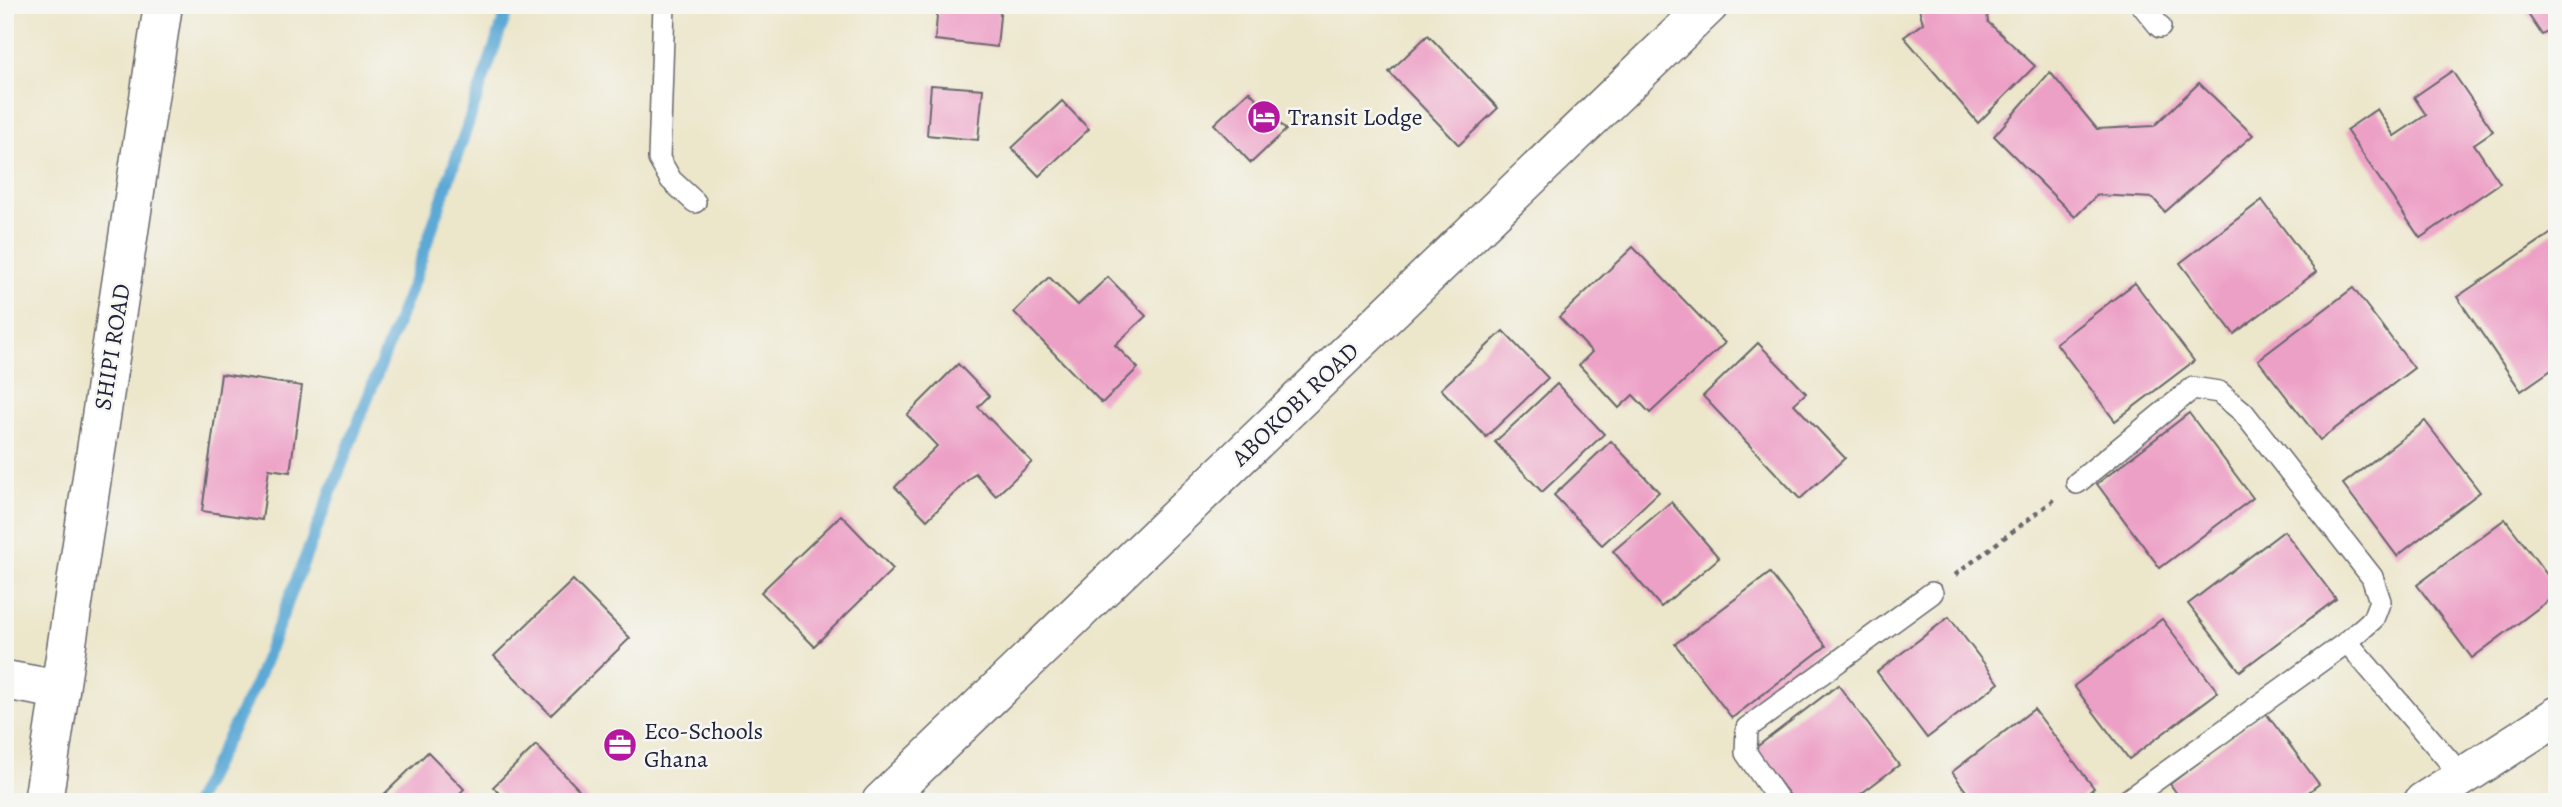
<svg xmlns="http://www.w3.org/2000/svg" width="2562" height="807" font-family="Alegreya,serif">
	<rect width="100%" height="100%" fill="#f6f6f2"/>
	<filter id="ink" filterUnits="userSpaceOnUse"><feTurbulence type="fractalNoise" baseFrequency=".0143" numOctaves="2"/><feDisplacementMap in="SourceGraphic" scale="14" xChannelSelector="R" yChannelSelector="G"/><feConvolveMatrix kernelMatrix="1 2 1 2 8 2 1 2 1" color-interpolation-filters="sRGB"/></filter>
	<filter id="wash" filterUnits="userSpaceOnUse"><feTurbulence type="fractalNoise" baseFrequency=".00686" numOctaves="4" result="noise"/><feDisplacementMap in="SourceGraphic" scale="28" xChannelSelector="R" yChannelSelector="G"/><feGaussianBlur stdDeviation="1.57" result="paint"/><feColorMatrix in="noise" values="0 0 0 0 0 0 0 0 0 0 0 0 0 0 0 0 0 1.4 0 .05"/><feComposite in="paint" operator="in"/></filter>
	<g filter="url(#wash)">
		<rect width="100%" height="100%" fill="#ece6ca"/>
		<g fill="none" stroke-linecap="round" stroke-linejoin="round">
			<path stroke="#5ba9d5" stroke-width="12" d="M195,802l61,-119 158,-403 95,-275"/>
		</g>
		<g id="blocks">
			<g fill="#eda0c6">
				<path d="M938,5h63l-4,42 -62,-7z"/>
				<path d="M1918,5h68l2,17 47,44 -57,57 -74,-86 19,-14z"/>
				<path d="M2522,5h35v21l-15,9z"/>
				<path d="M1428,35l70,73 -39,37 -70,-73z"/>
				<path d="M2452,71l41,60 -19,13 26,39 -80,55 -74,-108 31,-21 17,27 32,-21 -12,-18z"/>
				<path d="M2050,72l47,57 57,-3 45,-43 54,52 -88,77 -12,-14 -56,-3 -22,22 -81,-81z"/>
				<path d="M931,85l52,4 -5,51 -51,-5z"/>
				<path d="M1249,91l37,39 -35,33 -37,-39z"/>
				<path d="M1062,101l27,28 -50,47 -27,-28z"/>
				<path d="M2262,200l54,72 -82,62 -54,-71z"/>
				<path d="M2556,230l1,136 -36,25 -64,-94z"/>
				<path d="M1633,247l92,96 -75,70 -17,-18 -14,13 -40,-43 13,-13 -33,-35z"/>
				<path d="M1049,277l29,28 30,-28 38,39 -31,29 23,23 -36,35 -88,-91z"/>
				<path d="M2135,283l59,78 -79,60 -59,-78z"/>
				<path d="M2353,288l61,80 -94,72 -62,-80z"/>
				<path d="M1503,331l45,47 -62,59 -45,-48z"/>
				<path d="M1758,343l48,50 -12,11 51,54 -45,41 -97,-103z"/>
				<path d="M958,364l31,32 -11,11 54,55 -36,34 -21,-23 -48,47 -32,-33 42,-41 -30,-31z"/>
				<path d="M221,374l81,12 -12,86 -21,-3 -7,51 -60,-9z"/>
				<path d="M1557,384l47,50 -62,58 -47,-50z"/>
				<path d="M2189,413l64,85 -93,70 -63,-84z"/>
				<path d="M2425,421l55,71 -83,64 -54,-72z"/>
				<path d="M1611,441l48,51 -57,53 -48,-50z"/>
				<path d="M1671,502l48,56 -58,49 -48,-56z"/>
				<path d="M841,515l52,54 -79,77 -53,-54z"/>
				<path d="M2505,519l52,69v6l-85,64 -55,-73z"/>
				<path d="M2284,531l52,68 -96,72 -52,-67z"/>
				<path d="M1770,573l56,73 -94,72 -57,-74z"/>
				<path d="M573,580l57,58 -79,77 -57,-59z"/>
				<path d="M1949,617l50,66 -72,55 -50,-66z"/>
				<path d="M2162,619l56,73 -89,67 -55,-73z"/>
				<path d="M1838,685l61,80 -49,37h-55l-41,-53z"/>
				<path d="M2034,709l60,79 -18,14h-102l-22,-30z"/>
				<path d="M2265,712l54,72 -23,18h-113l-13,-18z"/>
				<path d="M536,745l55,57h-84l-14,-15z"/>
				<path d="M428,752l36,37 -12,13h-76z"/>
			</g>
		</g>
	</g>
	<g filter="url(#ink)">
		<use href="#blocks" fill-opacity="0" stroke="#69676d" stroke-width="2"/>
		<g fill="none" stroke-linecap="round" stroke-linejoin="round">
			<g stroke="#69676d" stroke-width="24">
				<g id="service">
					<path d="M664,5l-5,154 12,21 24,22"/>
					<path d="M2142,5l18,22"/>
					<path d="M2077,483l116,-95 26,4 24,20 129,165 8,24 -7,18 -26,23 -222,160"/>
					<path d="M2347,642l115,134"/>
					<path d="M1780,802l-34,-49 1,-25 185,-135"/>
				</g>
			</g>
			<g stroke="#69676d" stroke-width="41">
				<g id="minor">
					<path d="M5,680l55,10 103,-685"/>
					<path d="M43,802l17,-112"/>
					<path d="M881,802l828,-797"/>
				</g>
			</g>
			<g stroke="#69676d" stroke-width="41">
				<path id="tertiary" d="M2423,802l134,-86"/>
			</g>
			<path stroke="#69676d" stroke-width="4.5" stroke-dasharray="5 5" stroke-linecap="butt" d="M1955,575l99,-75"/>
			<use href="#service" stroke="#fff" stroke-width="21"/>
			<use href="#minor" stroke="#fff" stroke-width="38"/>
			<use href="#tertiary" stroke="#fff" stroke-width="38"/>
		</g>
	</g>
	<defs>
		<g id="hotel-disc" transform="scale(1.75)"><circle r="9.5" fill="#b5179e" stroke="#f6f6f2"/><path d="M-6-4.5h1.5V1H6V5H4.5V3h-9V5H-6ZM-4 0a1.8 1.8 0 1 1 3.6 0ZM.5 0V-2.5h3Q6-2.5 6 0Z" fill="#fff"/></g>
		<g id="office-disc" transform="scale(1.75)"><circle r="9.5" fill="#b5179e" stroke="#f6f6f2"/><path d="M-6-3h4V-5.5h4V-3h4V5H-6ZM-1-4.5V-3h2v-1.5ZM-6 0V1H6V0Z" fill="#fff"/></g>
	</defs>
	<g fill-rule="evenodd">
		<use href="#hotel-disc" x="1264" y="117"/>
		<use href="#office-disc" x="620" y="745"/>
	</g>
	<g text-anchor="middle" stroke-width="5" stroke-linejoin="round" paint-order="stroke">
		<g font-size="24" fill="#22223b" stroke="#f6f6f2" text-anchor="start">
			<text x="1288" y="125">Transit Lodge</text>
			<text x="644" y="739">Eco-Schools<tspan x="644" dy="28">Ghana</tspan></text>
		</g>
		<g font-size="24" fill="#22223b" stroke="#f6f6f2">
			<text transform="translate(112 347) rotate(-81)" y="8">SHIPI ROAD</text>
			<text transform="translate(1295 404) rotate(-44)" y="8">ABOKOBI ROAD</text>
		</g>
	</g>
	<rect width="2562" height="807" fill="none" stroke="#f6f6f2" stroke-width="28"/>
</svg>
